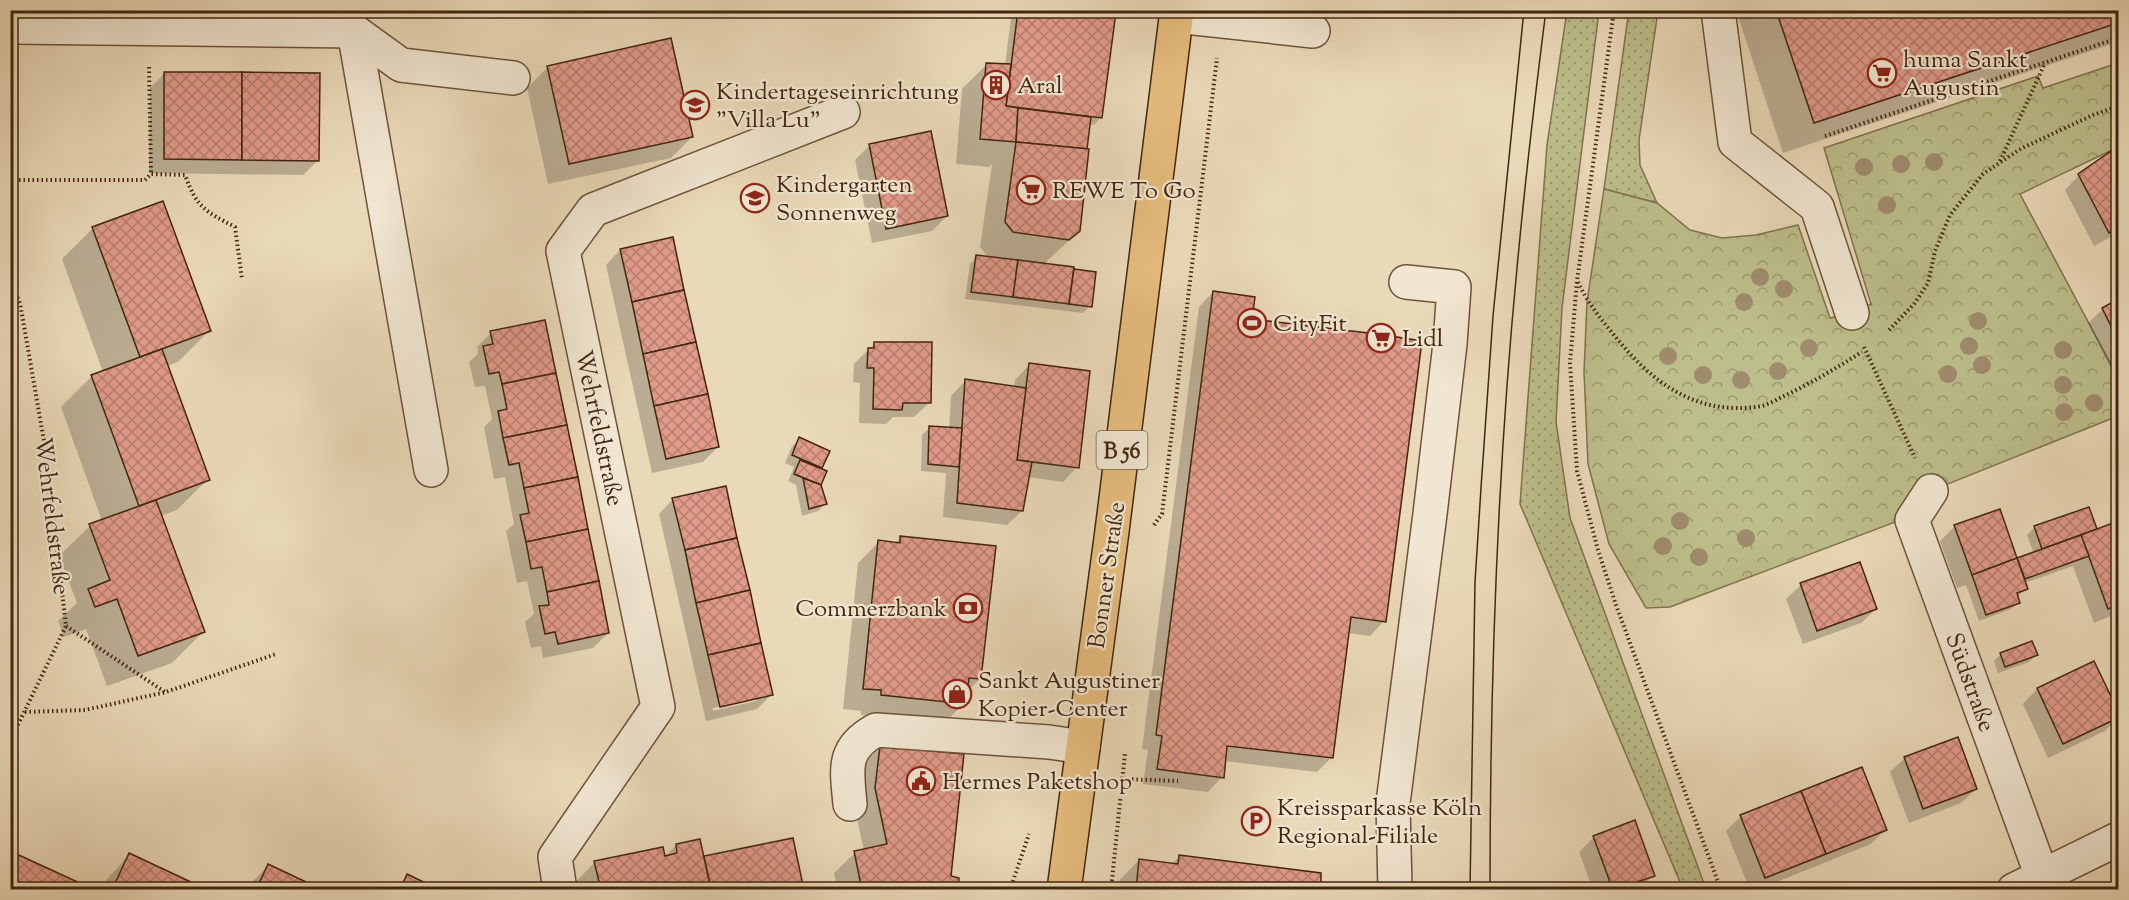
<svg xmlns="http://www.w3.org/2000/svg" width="2129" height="900" font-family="'Sorts Mill Goudy',serif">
	<defs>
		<pattern id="grass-dots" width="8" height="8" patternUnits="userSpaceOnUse" patternTransform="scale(1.5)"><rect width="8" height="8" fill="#bcbe8b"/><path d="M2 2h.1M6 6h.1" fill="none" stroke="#9a9a70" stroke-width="1.8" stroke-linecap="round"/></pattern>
		<pattern id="park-crowns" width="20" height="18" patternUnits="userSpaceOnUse" patternTransform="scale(1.5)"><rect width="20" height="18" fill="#bcbe8b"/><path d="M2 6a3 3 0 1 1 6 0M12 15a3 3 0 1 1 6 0" fill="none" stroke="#9a9a70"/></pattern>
		<pattern id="building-cross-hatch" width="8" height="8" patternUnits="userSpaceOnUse" patternTransform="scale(1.5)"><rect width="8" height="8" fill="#e09a89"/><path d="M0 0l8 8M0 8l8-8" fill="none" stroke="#b77d6f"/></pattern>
	</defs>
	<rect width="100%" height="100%" fill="#ead9b8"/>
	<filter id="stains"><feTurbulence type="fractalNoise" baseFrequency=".00333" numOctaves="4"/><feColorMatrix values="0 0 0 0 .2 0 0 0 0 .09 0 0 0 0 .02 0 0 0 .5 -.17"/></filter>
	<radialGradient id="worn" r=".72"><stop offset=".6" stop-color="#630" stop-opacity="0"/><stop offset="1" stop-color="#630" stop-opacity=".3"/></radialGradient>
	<g fill="url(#grass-dots)" stroke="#80724e" stroke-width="1.5">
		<path d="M1629,10l29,1 -19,129 1,25 17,38 -53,-14z"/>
		<path d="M1567,11h32l-37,297 -6,114 14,96 136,371h-23l-163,-385 27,-359z"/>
	</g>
	<path fill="url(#park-crowns)" stroke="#80724e" stroke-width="1.5" d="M2118,63v94l-4,-8 -94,45 98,184v38l-213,85 -7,20 -228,86 -24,1 -37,-64 -21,-80 -4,-92 3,-70 17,-113 53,14 33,27 32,8 34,-3 42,-10 32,93 22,-5 19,-9 -47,-156 214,-72 5,12z"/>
	<g fill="#0003" fill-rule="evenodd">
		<path d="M1012,10h81l21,3 -13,104 -7,8 -6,-1 -9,107 -36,34 52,8 -5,33 -7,7 -118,-14 5,-35 7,-7 12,1 -9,-11 12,-83 -3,3 -33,-3 6,-75 25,-25 18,1z"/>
		<path d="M1736,10h382v32l-335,111z"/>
		<path d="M548,67l144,70 -21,21 -123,26 -21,-96z"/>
		<path d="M165,73l153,87 -15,15 -154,-2 1,-85z"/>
		<path d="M870,145l77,71 -15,15 -60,12 -17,-83z"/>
		<path d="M2113,151l5,16v66l-24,13 -29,-56 14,-15z"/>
		<path d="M93,228l116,103 -31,31 -11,4 41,113 -31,31 -16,6 42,116 -31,31 -65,23 -21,-57 -22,8 -6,-16 19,-18 -18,-47 31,-30 12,-5 -41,-114 30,-30 12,-5 -41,-113z"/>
		<path d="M620,250l98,197 -15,15 -51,11 -46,-208z"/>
		<path d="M1213,292l38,28 133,301 -14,15 -23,-3 -16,125 -14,14 -93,-11 -2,16 -14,15 -65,-8 5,-34 -6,-1 57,-442z"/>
		<path d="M2118,301v81l-30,-59 15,-14z"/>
		<path d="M491,333l117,300 -15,15 -50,10 -2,-12 -10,2 -6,-26 9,-8 -7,-33 -10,2 -11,-52 8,-7 -9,-47 -11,2 -10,-52 8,-8 -4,-19 -3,-14 -10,1 -6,-25 9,-8 -1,-7z"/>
		<path d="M875,343l54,60 -15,14h-21l-7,7 -27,-1 1,-40 -7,-1 1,-18z"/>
		<path d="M1029,365l48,102 -14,15 -35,-5 -6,34 -15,14 -64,-8 3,-44 -25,-2 1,-36 7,-7 20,1 2,-33 14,-15 49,7 1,-8z"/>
		<path d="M800,439l28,13 -8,17 6,3 -6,13 5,19 -7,7 -16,5 -6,-31 -8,-4 6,-14 -9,-4 7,-17z"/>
		<path d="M673,499l98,196 -14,14 -51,12 -47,-207zM756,698v3l-43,10v-3z"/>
		<path d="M1999,511l17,49 18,-6 -7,-19 8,-8 61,2 -5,4 27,-10v90l-24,10 -21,-57 -48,17 2,5 -10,9 2,5 -8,7 -32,12 -13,-36 -9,3 -17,-47 14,-14z"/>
		<path d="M901,538l79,141 -15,14 -1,10 -20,21 -83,-9v-4l-18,-2 15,-146 21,-21 15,2z"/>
		<path d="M1801,585l75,24 -15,14 -58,21 -17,-45z"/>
		<path d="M2001,654l35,1 -7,7 -31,11 -4,-12z"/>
		<path d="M2094,663l24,55 -13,13 -57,27 -25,-54 14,-15z"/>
		<path d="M880,748l70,129 6,13h-119l-3,-17 21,-20 9,-2 -9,-41 4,-42z"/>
		<path d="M1905,758l71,31 -15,14 -52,20 -19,-51z"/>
		<path d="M1741,816l145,13 -15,15 -114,46h-7l-24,-59z"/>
		<path d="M1594,837l59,38 -14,15h-46l-14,-38z"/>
		<path d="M792,840l11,50h-201l-1,-7h-3l1,7h-31l27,-28 69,-4 12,-13 27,13z"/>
		<path d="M129,855l76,35h-108z"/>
		<path d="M1179,857l141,27 30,6h-236v-4l25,-26 32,5z"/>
		<path d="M268,866l52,24h-76z"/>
		<path d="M407,876l30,14h-43z"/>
	</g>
	<g fill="url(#building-cross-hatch)" stroke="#432610" stroke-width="1.5">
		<path d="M1018,10l98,2 -14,106 -96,-12z"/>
		<path d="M1776,10h342v13l-304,100z"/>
		<path d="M671,38l22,99 -124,27 -22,-98z"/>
		<path d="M986,63l25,1 -5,42 12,2 -2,34 -36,-3z"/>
		<path d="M164,72h78v88l-78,-1z"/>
		<path d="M242,72l78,1 -1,88 -77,-1z"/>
		<path d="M1018,108l73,9 -4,32 -71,-7z"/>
		<path d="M931,131l17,85 -62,13 -17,-85z"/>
		<path d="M1016,142l73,7 -9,82 -11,9 -56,-8 -8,-10z"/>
		<path d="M2114,149l4,13v66l-9,5 -31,-59z"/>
		<path d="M163,201l48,130 -71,26 -48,-130z"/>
		<path d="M673,237l11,53 -52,12 -12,-53z"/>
		<path d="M976,255l42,5 -5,37 -42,-5z"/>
		<path d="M1018,260l56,7 -5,37 -56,-7z"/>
		<path d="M1074,269l22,3 -4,35 -23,-3z"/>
		<path d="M684,290l12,52 -53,12 -11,-52z"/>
		<path d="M1213,291l42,6 -3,22 125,15 45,7 -36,281 -35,-5 -18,141 -106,-12 -3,32 -67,-9 5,-33 -6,-1z"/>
		<path d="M2118,299v41l-16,-32z"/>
		<path d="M545,320l11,53 -54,11 -3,-12 -10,2 -6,-28 10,-2 -3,-13z"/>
		<path d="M696,342l12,52 -54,12 -11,-52z"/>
		<path d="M874,342h58l-1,61h-28l-1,7 -29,-1 1,-41h-7l1,-20h6z"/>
		<path d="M162,349l48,131 -71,26 -48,-131z"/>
		<path d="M1029,363l61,8 -11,97 -62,-8z"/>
		<path d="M556,373l11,52 -64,13 -5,-27 9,-2 -5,-25z"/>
		<path d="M965,379l61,9 -9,72 15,2 -9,49 -66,-8z"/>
		<path d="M708,394l11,53 -53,12 -12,-53z"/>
		<path d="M567,425l11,52 -54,11 -5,-25 -10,2 -6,-27z"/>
		<path d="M929,426l33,2 -3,39 -31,-3z"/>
		<path d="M799,437l31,14 -8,17 -30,-13z"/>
		<path d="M800,460l27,11 -6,14 -27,-11z"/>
		<path d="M578,477l10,52 -62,13 -6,-27 9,-2 -5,-25z"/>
		<path d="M803,478l18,7 6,19 -18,5z"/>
		<path d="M726,486l11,52 -52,12 -13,-52z"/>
		<path d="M156,500l49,132 -67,24 -21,-57 -22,8 -7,-18 22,-9 -21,-56z"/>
		<path d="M2089,507l8,22 -55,20 -8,-23z"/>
		<path d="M2000,509l17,49 -45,17 -18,-50z"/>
		<path d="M2118,521v84l-10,4 -27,-74z"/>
		<path d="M588,529l11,52 -52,11 -5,-25 -11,2 -5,-27z"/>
		<path d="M2081,535l8,21 -64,23 -8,-21z"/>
		<path d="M900,536l96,10 -15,133 -12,-1 -3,26 -85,-9v-5l-18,-1 15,-149 22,3z"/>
		<path d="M737,538l13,52 -54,13 -11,-53z"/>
		<path d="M2017,558l11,31 -11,4 3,10 -34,12 -14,-40z"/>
		<path d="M1860,562l17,47 -60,22 -17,-48z"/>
		<path d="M599,581l10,52 -51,11 -3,-12 -10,2 -6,-28 10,-1 -2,-13z"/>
		<path d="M750,590l11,53 -53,12 -12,-52z"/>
		<path d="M2032,641l6,14 -33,12 -5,-14z"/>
		<path d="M761,643l12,52 -53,12 -12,-52z"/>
		<path d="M2094,661l24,50v7l-55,26 -26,-56z"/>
		<path d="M1958,737l19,52 -54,20 -19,-52z"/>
		<path d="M880,746l84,8 -13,122 8,2 -1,12h-96l-8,-39 33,-7 -12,-56z"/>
		<path d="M1862,767l25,63 -61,24 -25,-63z"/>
		<path d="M1801,791l25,63 -61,24 -25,-63z"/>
		<path d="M1635,820l20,56 -42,14 -20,-54z"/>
		<path d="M793,838l11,52h-93l-7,-34z"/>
		<path d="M700,839l11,51h-110l-7,-29 69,-14 2,9 12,-3 -1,-9z"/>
		<path d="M10,851l85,39h-85z"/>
		<path d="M129,853l79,37h-96z"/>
		<path d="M1179,855l142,18v10l31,3 -1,4h-215l3,-31 39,5z"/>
		<path d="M268,864l55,26h-67z"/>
		<path d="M407,874l33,16h-40z"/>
	</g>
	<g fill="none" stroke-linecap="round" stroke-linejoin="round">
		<g stroke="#6d533a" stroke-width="36">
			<g id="minor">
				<path d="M1718,10l17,132 82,65 35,106"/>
				<path d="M1176,16l137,15"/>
				<path d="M10,27l344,4"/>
				<path d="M354,31l77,439"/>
				<path d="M354,31l47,34 112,13"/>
				<path d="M1931,491l-19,29 135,370"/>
				<path d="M850,804c-3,-34 -9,-55 26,-74l173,12 34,5"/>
				<path d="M560,890l-5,-33 103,-150 -95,-456 30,-41 250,-98"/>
				<path d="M1395,890l-2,-87 37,-289 20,-170 4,-57 -48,-5"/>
				<path d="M2014,890l104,-51"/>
			</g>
		</g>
		<g stroke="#432610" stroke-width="36">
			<path id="major" d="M1064,890l48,-359 65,-521"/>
		</g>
		<g stroke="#432610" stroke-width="4" stroke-dasharray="1.5 3" stroke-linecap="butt">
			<path d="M1614,10l-37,271 -7,82 7,108 21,79 18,55 105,285"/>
			<path d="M398,13l65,-3"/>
			<path d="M149,67l2,107"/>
			<path d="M1825,136l293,-98"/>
			<path d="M2000,161l45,-98"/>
			<path d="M10,180h135l6,-6 34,1c12,33 20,36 50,52l7,52"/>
			<path d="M10,281l10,22 25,144 21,179 -56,115"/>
			<path d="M1578,282c9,20 22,36 36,53 38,48 83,82 148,71 7,-2 14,-6 20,-9 28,-13 54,-29 80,-45"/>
			<path d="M1889,330l25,-26 14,-21 7,-32 15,-36 33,-41 39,-26 71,-33 25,-9"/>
			<path d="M1864,347l51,111"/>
			<path d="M1154,525l8,-11 55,-456"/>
			<path d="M66,626l99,66"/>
			<path d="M25,712l60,-2 81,-18 110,-38"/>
			<path d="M1123,779l55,2"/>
			<path d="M1010,890l19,-56"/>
			<path d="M1111,890l14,-137"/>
		</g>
		<use href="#minor" stroke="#f1e6d1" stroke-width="33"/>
		<use href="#major" stroke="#e5bc7c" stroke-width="33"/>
		<g stroke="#432610" stroke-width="1.5">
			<path d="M1470,890l5,-308 6,-94 12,-172 31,-306"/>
			<path d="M1490,890c0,-208 7,-416 27,-622 8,-86 18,-172 29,-258"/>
		</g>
	</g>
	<g fill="#9f8b6d">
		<circle cx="1934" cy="162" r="9"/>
		<circle cx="1901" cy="164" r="9"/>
		<circle cx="1864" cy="167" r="9"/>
		<circle cx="1887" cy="205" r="9"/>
		<circle cx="1760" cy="277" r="9"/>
		<circle cx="1784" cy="289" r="9"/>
		<circle cx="1744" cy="302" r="9"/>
		<circle cx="1978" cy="321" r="9"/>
		<circle cx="1969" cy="346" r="9"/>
		<circle cx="1809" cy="348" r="9"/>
		<circle cx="2063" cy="350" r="9"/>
		<circle cx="1668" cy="356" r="9"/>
		<circle cx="1982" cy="365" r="9"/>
		<circle cx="1778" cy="371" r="9"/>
		<circle cx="1948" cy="374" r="9"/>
		<circle cx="1703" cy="375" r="9"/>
		<circle cx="1741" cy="380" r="9"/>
		<circle cx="2063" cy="385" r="9"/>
		<circle cx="2094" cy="403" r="9"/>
		<circle cx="2064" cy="412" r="9"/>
		<circle cx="1680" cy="521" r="9"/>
		<circle cx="1746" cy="538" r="9"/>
		<circle cx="1663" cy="546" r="9"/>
		<circle cx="1699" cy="557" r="9"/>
	</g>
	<defs>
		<g id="supermarket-ring" transform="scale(1.5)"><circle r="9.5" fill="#f1e6d1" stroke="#8f2418" stroke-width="1.5"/><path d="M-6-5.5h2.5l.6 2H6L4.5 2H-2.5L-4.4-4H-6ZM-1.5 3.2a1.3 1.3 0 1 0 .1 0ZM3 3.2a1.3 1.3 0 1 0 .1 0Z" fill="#8f2418"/></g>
		<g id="building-ring" transform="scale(1.5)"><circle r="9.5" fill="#f1e6d1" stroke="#8f2418" stroke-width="1.5"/><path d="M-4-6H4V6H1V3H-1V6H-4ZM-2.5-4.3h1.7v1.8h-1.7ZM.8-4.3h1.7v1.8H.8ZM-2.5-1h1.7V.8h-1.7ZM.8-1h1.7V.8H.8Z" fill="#8f2418"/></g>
		<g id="school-ring" transform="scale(1.5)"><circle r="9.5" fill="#f1e6d1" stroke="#8f2418" stroke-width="1.5"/><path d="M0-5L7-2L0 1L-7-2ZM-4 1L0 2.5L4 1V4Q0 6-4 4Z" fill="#8f2418"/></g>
		<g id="stadium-ring" transform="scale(1.5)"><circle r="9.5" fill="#f1e6d1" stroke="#8f2418" stroke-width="1.5"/><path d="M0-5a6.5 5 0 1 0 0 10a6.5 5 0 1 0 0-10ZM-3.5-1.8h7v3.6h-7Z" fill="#8f2418"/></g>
		<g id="bank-ring" transform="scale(1.5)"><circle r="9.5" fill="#f1e6d1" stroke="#8f2418" stroke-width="1.5"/><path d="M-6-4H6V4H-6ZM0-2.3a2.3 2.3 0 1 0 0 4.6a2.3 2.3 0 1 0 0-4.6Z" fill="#8f2418"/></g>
		<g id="shop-ring" transform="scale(1.5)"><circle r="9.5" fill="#f1e6d1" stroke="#8f2418" stroke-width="1.5"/><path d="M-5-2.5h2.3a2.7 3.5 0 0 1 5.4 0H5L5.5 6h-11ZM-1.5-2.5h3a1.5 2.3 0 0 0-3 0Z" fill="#8f2418"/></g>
		<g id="civic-ring" transform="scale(1.5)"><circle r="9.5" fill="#f1e6d1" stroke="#8f2418" stroke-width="1.5"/><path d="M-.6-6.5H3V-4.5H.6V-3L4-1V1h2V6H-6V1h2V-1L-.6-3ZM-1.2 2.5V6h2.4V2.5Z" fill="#8f2418"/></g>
		<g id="parking-ring" transform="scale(1.5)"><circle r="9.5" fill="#f1e6d1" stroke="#8f2418" stroke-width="1.5"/><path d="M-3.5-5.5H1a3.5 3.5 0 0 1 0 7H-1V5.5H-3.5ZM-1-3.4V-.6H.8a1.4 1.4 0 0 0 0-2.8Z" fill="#8f2418"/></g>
	</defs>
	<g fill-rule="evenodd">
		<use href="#supermarket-ring" x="1882" y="73"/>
		<use href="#building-ring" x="996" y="85"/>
		<use href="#school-ring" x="695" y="105"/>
		<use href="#supermarket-ring" x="1031" y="190"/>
		<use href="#school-ring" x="755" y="198"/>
		<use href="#stadium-ring" x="1252" y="323"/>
		<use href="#supermarket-ring" x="1381" y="338"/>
		<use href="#bank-ring" x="968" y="608"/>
		<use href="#shop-ring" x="957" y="694"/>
		<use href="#civic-ring" x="921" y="781"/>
		<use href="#parking-ring" x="1256" y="821"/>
	</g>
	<g text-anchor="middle" stroke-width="4.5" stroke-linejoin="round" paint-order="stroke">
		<rect fill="#f1e6d1" stroke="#77604a" stroke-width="1.5" x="1096.5" y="431" width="51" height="38" rx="4.5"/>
		<g font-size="22" font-weight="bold" fill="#432610">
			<text x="1122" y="458">B 56</text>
		</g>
		<g font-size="24" fill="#432610" stroke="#f1e6d1" text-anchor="start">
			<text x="1903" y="67">huma Sankt<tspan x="1903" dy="28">Augustin</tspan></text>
			<text x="1017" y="93">Aral</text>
			<text x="716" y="99">Kindertageseinrichtung<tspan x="716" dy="28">"Villa Lu"</tspan></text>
			<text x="776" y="192">Kindergarten<tspan x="776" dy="28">Sonnenweg</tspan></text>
			<text x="1052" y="198">REWE To Go</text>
			<text x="1273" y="331">CityFit</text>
			<text x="1402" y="346">Lidl</text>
			<text x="947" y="616" text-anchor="end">Commerzbank</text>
			<text x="978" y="688">Sankt Augustiner<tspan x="978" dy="28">Kopier-Center</tspan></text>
			<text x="942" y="789">Hermes Paketshop</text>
			<text x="1277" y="815">Kreissparkasse Köln<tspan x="1277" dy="28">Regional-Filiale</tspan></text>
		</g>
		<g font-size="24" fill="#432610" stroke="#f1e6d1">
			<text transform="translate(600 428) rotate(78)" y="8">Wehrfeldstraße</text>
			<text transform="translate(53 516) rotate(83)" y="8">Wehrfeldstraße</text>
			<text transform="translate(1106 575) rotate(-82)" y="8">Bonner Straße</text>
			<text transform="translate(1971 682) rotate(70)" y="8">Südstraße</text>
		</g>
	</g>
	<rect width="2129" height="900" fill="none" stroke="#ead9b8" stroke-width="36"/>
	<rect x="12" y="12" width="2105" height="876" fill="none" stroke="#432610" stroke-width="3"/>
	<rect x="18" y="18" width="2093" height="864" fill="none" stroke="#432610" stroke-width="1.5"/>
	<rect width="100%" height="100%" filter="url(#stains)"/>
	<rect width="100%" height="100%" fill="url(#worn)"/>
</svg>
